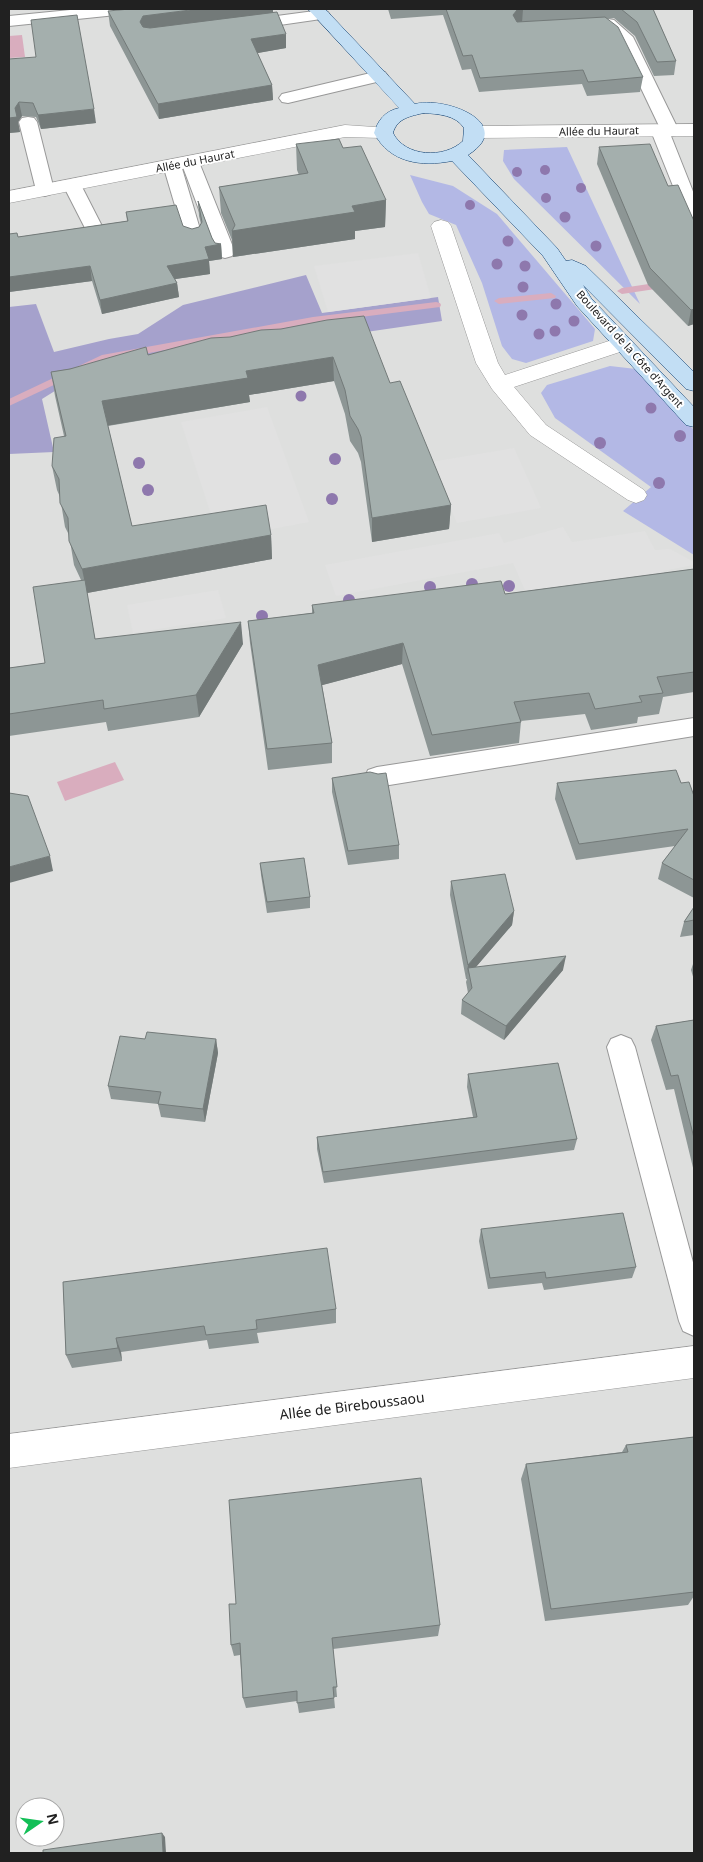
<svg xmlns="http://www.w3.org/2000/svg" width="703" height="1862" font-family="'Noto Sans',sans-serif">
	<rect width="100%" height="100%" fill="#e8f0f0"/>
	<path fill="#dedfde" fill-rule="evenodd" d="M9,9h685v1844h-685zM25,1807h30v30h-30z"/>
	<g fill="#b3b8e5">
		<path d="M567,147l73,157 -126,-125 -11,-18 1,-11z"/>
		<path d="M410,175l43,11 44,28 98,115 -2,12 -67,22 -14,-4 -10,-13 -20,-63 -26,-58 -27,-11 -7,-12z"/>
		<path d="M610,366l26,3 58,61v125l-71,-44 28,-24 -96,-69 -14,-25 6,-8z"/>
	</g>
	<path fill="#a5a1cc" d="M306,275l16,38 116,-16 4,24 -145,21 -223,37 -32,20 12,53 -45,2v-147l27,-3 18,48 55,-13 29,-5 45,-29z"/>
	<g fill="#e1e1e1">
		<path d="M418,253l13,45 -103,14 -14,-46z"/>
		<path d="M267,407l42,115 -90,17 -38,-117z"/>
		<path d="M514,448l27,60 -84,15 -26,-61z"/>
		<path d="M563,527l9,15 73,-11 10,19 15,-1 24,13v3l-31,6 11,16 -143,17 -18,-41 -177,33 -11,-31 174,-32 5,10z"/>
		<path d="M218,590l8,28 -93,15 -6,-28z"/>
	</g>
	<g fill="#d9adbe">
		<path d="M22,35l3,22 -16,1v-22z"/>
		<path d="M115,762l9,18 -59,21 -8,-19z"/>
	</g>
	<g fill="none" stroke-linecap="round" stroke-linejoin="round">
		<g fill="#d9adbe" fill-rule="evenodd">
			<path d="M682,279l12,3v6l-12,-3 -60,9 -5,-3 5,-3z"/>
			<path d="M551,293l5,3 -1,2 -56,6 -5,-3 5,-3z"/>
			<path d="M436,302l4,1 1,2 -1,2 -127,16 -208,38 -96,45v-7l93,-44 211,-38z"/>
		</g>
		<g stroke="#989898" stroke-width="2">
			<g id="lane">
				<path d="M80,9h54l-2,3 -6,2 -117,12v-10z"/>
				<path d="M322,10l6,2 2,3 -2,3 -82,12 -6,-1 -2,-4 2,-4 6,-1z"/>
				<path d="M608,19l6,1 19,17 46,94 -3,4 -5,1 23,58v28l-7,-2 -2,-4 -34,-85 3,-4 5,-1 -41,-86 -14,-11h-18l-2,-4 2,-4z"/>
				<path d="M379,71l6,1 3,4 -3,4 -97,23 -6,-1 -3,-4 3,-4z"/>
				<path d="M28,117l6,1 3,4 17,68 -3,4 -6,2 -6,-2 -3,-4 -17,-68 3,-4z"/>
				<path d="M190,157l6,1 3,4 36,90 -3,4 -7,2 -7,-2 -3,-4 -34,-90 3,-4z"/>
				<path d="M172,160l6,1 3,4 21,71 -2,4 -7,2 -7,-2 -2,-4 -21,-71 3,-4z"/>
				<path d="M72,180l6,1 3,4 23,45 -2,4 -7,2 -7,-2 -2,-4 -23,-45 3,-4z"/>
				<path d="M694,718v18l-317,51 -9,-3 -3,-7 3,-7 9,-3z"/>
				<path d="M621,1035l10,4 4,8 59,219v70l-11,-5 -4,-10 -72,-274 4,-8z"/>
			</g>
		</g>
		<g stroke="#989898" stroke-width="1">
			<g id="street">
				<path d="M694,124v12l-220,2 -7,-2 -2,-4 2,-4 7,-2z"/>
				<path d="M345,125l44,3 2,4 -2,4 -7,2 -37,-1 -336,66v-12z"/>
				<path d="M441,220l7,2 3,4 47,137 7,12 110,-36 7,-2 7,2 3,5 -3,5 -115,38 32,38 98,65 3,5 -3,5 -8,3 -8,-3 -98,-65 -38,-46 -16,-26 -45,-137 3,-4z"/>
				<path d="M694,1346v32l-685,90v-34z"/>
			</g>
		</g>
		<g stroke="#0f3f70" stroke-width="1">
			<path id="secondary" d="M308,9h17l90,95c31,-8 102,20 53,51l89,93 9,13 6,-1 14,6 108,106v19l-8,-2 -103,-104 8,13 103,109v20l-8,-2 -109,-119 -34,-50 -91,-95c-31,6 -62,2 -78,-28 4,-13 11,-22 25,-25zM424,113c14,1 32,2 40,15l-1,13c-19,18 -58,16 -70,-8 4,-15 18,-17 31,-20z"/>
		</g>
		<use href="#lane" fill="#fff" fill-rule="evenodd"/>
		<use href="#street" fill="#fff" fill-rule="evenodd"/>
		<use href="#secondary" fill="#c2def4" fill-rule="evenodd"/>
	</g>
	<g fill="#8e78ad">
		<circle cx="545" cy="170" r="5"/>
		<circle cx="517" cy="172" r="5"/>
		<circle cx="581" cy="188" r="5"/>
		<circle cx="546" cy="198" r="5"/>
		<circle cx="470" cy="205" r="5"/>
		<circle cx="565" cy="217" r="5.5"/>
		<circle cx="508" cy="241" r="5.5"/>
		<circle cx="596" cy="246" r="5.5"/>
		<circle cx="497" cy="264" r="5.5"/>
		<circle cx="525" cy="266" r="5.5"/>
		<circle cx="523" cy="287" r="5.5"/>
		<circle cx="556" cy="304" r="5.5"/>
		<circle cx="522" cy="315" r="5.5"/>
		<circle cx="574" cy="321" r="5.5"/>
		<circle cx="555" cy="331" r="5.5"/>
		<circle cx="539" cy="334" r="5.5"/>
		<circle cx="301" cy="396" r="5.5"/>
		<circle cx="651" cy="408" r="5.5"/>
		<circle cx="680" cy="436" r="6"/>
		<circle cx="600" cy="443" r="6"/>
		<circle cx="335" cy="459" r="6"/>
		<circle cx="139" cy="463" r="6"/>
		<circle cx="659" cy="483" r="6"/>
		<circle cx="148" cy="490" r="6"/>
		<circle cx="332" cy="499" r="6"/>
		<circle cx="472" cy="584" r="6"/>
		<circle cx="509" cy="586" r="6"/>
		<circle cx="430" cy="587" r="6"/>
		<circle cx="349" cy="600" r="6"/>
		<circle cx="262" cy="616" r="6"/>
	</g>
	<g fill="#8d9695">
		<path d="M388,9h265l23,52 -2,14 -20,1 -19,-40 -21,-18 -7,1 36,58 -3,15 -53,4 -5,-12 -103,8 -8,-23 -9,1 -19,-55 -52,4z"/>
		<path d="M108,11l165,1 13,36 -29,5 15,32 1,15 -114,19 -49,-93z"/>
		<path d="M9,59l87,64 -55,6 -5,-12 -14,-1 -4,6 2,10 -11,1z"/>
		<path d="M296,144l47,4 43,52 -1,27 -30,4v8l-122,18 -1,-17 -11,-27 -2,-26 80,-12 -2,-5z"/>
		<path d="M599,147l69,39 26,35v103l-6,2 -40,-41 -51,-121z"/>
		<path d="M198,201l14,37 3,5 6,1 1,15 -13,2 1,13 -35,5 2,4 2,14 -77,17 -10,-33 -83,11v-58l9,3 109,-16 -1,-9 66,17 7,-2 2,-3 -2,-8z"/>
		<path d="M281,329l109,54 61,122 -2,24 -77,13 -11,-80 -3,-9 -8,-12 -5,-27 -11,-33 -85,14 1,7 -142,24 24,100 139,9 1,24 -185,34 8,46 148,5 -44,73 -91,14 -2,-9 -97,14v-68l36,-5 36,-83 -7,-15 -5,-30 -4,-8 -5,-30 -3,-7 -5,-24 12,-30 -9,-40 -4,-24 97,-17 82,-18z"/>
		<path d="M694,569v123l-31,5 -4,17 -21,3 -1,6 -46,7 -6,-16 -64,7 -2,22 -89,13 -28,-92 -80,21 10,58v20l-64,7 -18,-127 -2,-22 64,-8v-8l193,-11z"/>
		<path d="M332,778l67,67v14l-51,6 -16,-73z"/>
		<path d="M557,783h124l13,13v102l-36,-19 4,-16 13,-17 -99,14 -21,-61z"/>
		<path d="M260,863l50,34v11l-43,5 -6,-38z"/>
		<path d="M451,881l63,30 -2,14 -36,42 87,3 -59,70 -43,-26 1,-14 6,-7 -2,-11 1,-3h-1l-16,-84z"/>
		<path d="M694,907v28l-14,2 4,-15z"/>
		<path d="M694,961v19l-3,-10z"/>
		<path d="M694,1020v152l-20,-83 -8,1 -15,-50 5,-14z"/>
		<path d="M145,1039h71l2,14 -13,69 -44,-5 -3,-13 -47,-5 -3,-13z"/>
		<path d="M468,1074l109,65 -3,11 -250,33 -7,-34v-12l156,-20 -6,-30z"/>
		<path d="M481,1229l155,38 -4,11 -88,12 -2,-7 -54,6 -9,-48z"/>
		<path d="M63,1282l273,27v14l-79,10 2,10 -50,6 -2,-9 -86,12 1,9 -50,7 -6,-13z"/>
		<path d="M694,1437v159l-6,9 -143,16 -24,-142 5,-15 96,-12 4,-7z"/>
		<path d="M236,1604l204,21 -2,11 -105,13 4,48h-3l1,11 -36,5 -2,-12 -51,7 -3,-10 -3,-43 -6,1 -3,-11z"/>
	</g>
	<g fill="#737a79">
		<path d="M198,9h75v5l-128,16 -5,-8 3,-6z"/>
		<path d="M523,9l-1,14 -6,1 -3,-9 4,-5z"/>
		<path d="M286,34v14l-34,6 -1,-15z"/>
		<path d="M272,85l1,15 -114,19 -1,-15z"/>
		<path d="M19,102l3,14 -4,6 2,10 -11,1v-15z"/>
		<path d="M94,109l2,14 -55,6 -3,-14z"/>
		<path d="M386,200l-1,27 -30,4v8l-122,18 -1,-26 120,-25z"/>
		<path d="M221,244l1,15 -13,2 1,13 -41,6 -2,-14 38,-19z"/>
		<path d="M90,266l2,15 -83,11v-15z"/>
		<path d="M177,283l2,14 -77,17 -2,-14z"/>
		<path d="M694,309v15l-6,2 3,-16z"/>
		<path d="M333,357l1,24 -85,14 1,7 -145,24 -3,-25 144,-30z"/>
		<path d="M451,505l-2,24 -77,13v-24z"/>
		<path d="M271,535l1,24 -185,34 -5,-24z"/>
		<path d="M241,622l2,22 -44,73 -3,-22z"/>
		<path d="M403,643l-1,21 -83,22 -1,-21z"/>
		<path d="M50,856l3,15 -44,12v-16z"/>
		<path d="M514,911l-2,14 -43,50 -1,-7 -2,11 2,-14z"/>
		<path d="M566,956l-3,14 -59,70 2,-14z"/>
		<path d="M216,1039l2,14 -13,69 -2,-13z"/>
		<path d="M116,1338l5,14 1,9 -4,-13z"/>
		<path d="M162,1833l3,4 1,16h-3z"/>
	</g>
	<g fill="#a4afad" stroke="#737a79">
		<path d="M130,9h68l-55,7 -3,6 3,5 7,1 127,-16 9,22 -35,5 21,46 -114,19 -50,-93z"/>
		<path d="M446,9h83l-12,1 -4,5 4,7 88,-5 13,10 25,50 -55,5 -5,-12 -103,8 -8,-23 -9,1z"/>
		<path d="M621,9h32l23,52 -19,1 -20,-40z"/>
		<path d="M77,15l17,94 -56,6 -5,-12 -14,-1 -4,6 2,9 -8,1v-59l27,-2 -5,-37z"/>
		<path d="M339,139l4,9 18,-2 25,54 -34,6 3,6 -123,19 3,-6 -16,-38 89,-14 -12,-29z"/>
		<path d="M650,144l18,42 10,-1 16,36v36h-1l1,1v51l-3,1 -41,-42 -51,-121z"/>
		<path d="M198,201l14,37 3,5 6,1 -16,3 4,12 -42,7 10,17 -77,17 -10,-34 -81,11v-43l8,-1 1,4 110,-16 -2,-9 50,-7 7,21 9,3 7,-2 3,-5z"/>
		<path d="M364,316l26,67 10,-2 51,124 -79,13 -11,-81 -3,-8 -8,-13 -5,-26 -12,-33 -87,14 2,7 -146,23 30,125 134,-21 5,30 -189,34 -13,-28 -1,-23 -8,-15 -1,-24 -7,-13 2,-28 12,-2 -15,-64 19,-3 76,-22 2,8 63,-17 19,-1 31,-7 20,-1 46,-9z"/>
		<path d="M694,569v103l-37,5 6,16 -24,3 3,6 -47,7 -6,-16 -75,9 7,20 -89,13 -29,-92 -85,22 14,78 -65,6 -19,-128 66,-8 -2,-8 189,-24 4,13z"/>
		<path d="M85,580l10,59 146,-17 -45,73 -92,14 -1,-9 -94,14v-46l36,-5 -12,-76z"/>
		<path d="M676,770l5,13 8,-1 5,14v84l-32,-17 26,-34 -109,15 -22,-61z"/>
		<path d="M370,772l8,2 8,-1 13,72 -51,6 -16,-73z"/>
		<path d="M9,793l19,3 22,60 -41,11z"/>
		<path d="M304,858l6,39 -43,5 -7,-39z"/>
		<path d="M505,874l9,37 -46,54 -17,-84z"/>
		<path d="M694,907v13l-10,2z"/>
		<path d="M566,956l-60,70 -44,-26 10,-12 -4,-20z"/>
		<path d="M694,1020v118l-16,-63 -7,1 -15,-50z"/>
		<path d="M147,1032l69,7 -13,70 -45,-5 3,-12 -53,-6 12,-50 25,3z"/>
		<path d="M558,1063l19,76 -254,33 -6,-35 160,-20 -9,-43z"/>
		<path d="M623,1213l13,54 -90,11 -1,-6 -55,6 -9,-49z"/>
		<path d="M327,1248l9,61 -80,11 1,9 -51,6 -2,-9 -88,12 2,10 -52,7 -3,-73z"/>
		<path d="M694,1437v155l-143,17 -25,-145 102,-12 -2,-7z"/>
		<path d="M421,1478l19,147 -108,13 5,49h-4l1,11 -37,5v-12l-54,7 -3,-55 -9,2 -2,-41h7l-7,-104z"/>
		<path d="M162,1833l1,20h-120v-3z"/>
	</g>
	<g text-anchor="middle" stroke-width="4" stroke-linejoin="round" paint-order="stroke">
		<g font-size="11" fill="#212121" stroke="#fff">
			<text transform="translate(599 131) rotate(-1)" y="4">Allée du Haurat</text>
			<text transform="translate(195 161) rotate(-11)" y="4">Allée du Haurat</text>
			<text transform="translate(630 349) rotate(48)" y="4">Boulevard de la Côte d'Argent</text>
		</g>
		<g font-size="14" fill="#212121" stroke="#fff">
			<text transform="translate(352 1406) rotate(-7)" y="5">Allée de Bireboussaou</text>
		</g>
	</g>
	<rect width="703" height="1862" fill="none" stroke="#212121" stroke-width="20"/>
	<g transform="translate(40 1822) rotate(77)"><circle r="24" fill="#ffffff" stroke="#a6a6a6"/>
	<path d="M0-4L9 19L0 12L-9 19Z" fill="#13bf57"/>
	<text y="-8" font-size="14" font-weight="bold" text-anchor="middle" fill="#212121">N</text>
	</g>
</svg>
